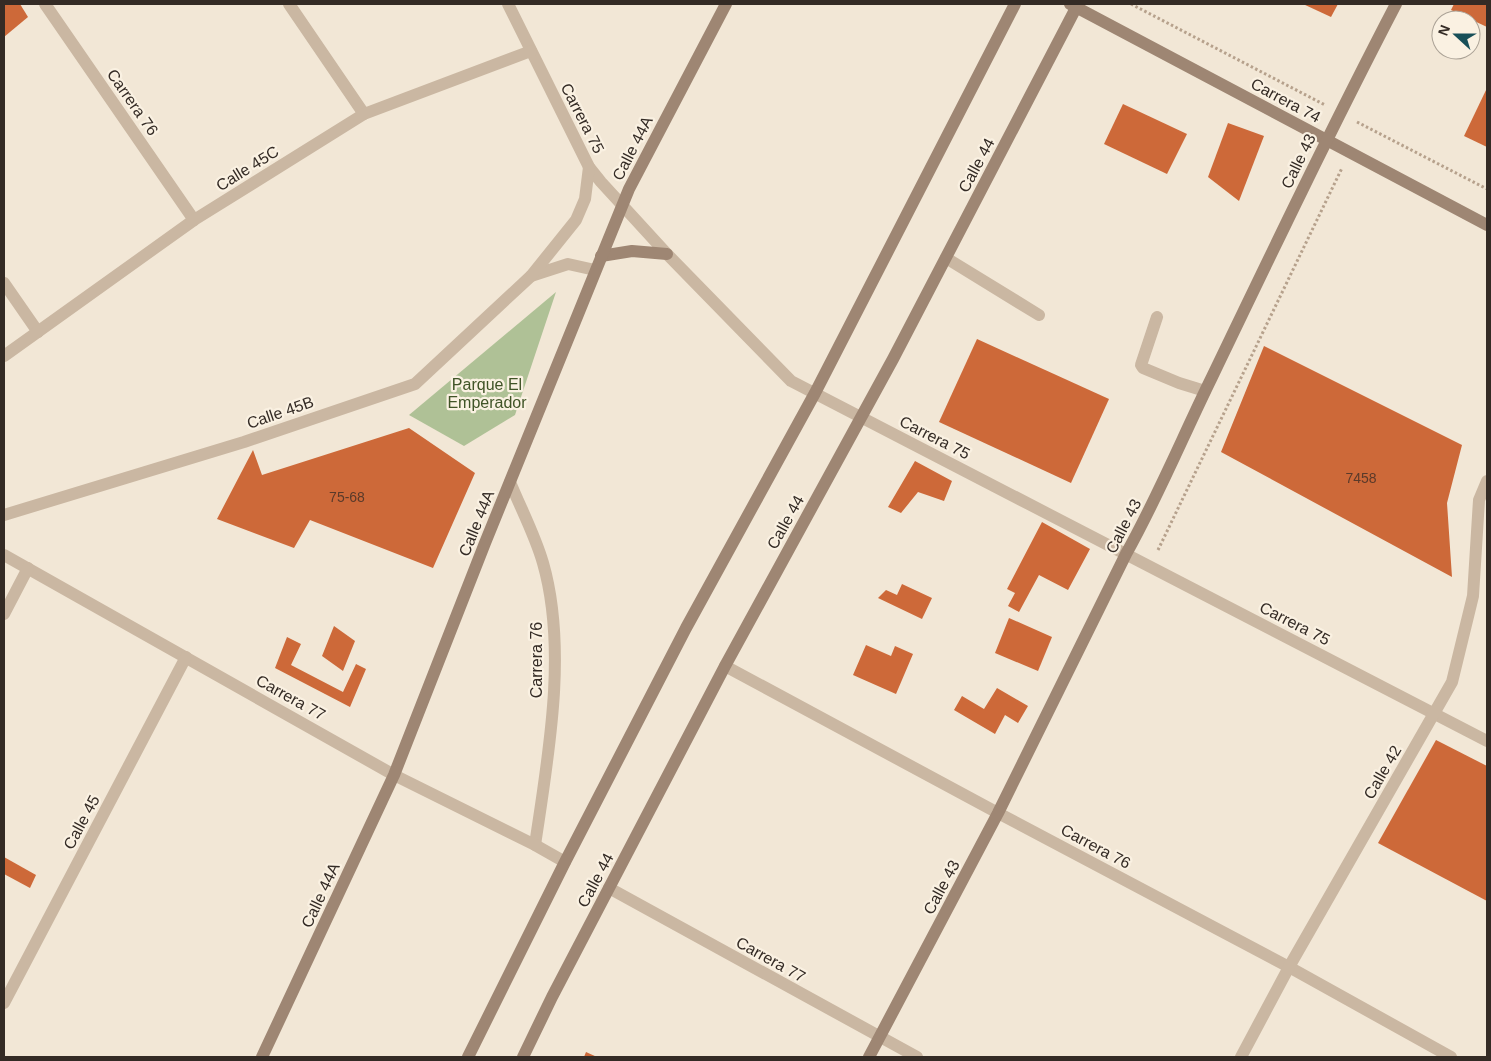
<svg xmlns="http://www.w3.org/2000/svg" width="1491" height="1061" font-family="Helvetica,sans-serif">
	<rect width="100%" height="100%" fill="#f2e7d6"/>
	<path fill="#afc196" d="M556,292l-41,123 -51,31 -55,-31z"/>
	<g fill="#cd6939">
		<path d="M4,4h16l8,13 -24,20z"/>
		<path d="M1303,4h35l-7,13z"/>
		<path d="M1454,4h33v23l-36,-17z"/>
		<path d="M1487,88v59l-23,-11z"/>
		<path d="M1123,104l64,30 -20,40 -63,-30z"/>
		<path d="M1228,123l36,13 -25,65 -31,-24z"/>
		<path d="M977,339l132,60 -38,84 -132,-61z"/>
		<path d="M1264,346l198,99 -15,58 5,74 -231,-125z"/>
		<path d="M409,428l66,45 -42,95 -123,-48 -16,28 -77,-29 36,-69 9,25z"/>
		<path d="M915,461l37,20 -8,20 -26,-9 -17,21 -13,-6z"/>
		<path d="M1042,522l48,27 -22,41 -29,-15 -20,37 -11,-6 7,-13 -8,-4z"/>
		<path d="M902,584l30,14 -10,21 -44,-21 8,-8 11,5z"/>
		<path d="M1009,618l43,19 -14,34 -43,-18z"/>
		<path d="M334,626l21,15 -12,30 -21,-15z"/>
		<path d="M287,637l14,7 -10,21 52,27 13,-28 10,5 -16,38 -75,-39z"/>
		<path d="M866,645l25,11 4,-10 18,8 -17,40 -43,-19z"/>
		<path d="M997,688l31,18 -10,17 -13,-8 -10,19 -41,-24 8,-14 22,13z"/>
		<path d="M1436,740l51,26v135l-109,-58z"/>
		<path d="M4,857l32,18 -6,13 -26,-14z"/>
		<path d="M586,1052l11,5h-13z"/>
	</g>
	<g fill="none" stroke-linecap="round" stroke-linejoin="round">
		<g stroke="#b6a18c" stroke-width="3" stroke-dasharray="2.5 2.5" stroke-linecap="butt">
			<path d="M1131,4l194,101"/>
			<path d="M1357,122l130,67"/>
			<path d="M1158,550l184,-382"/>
		</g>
		<g stroke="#cab7a2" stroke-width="12">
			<path d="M946,258l93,57"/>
			<path d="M1157,317l-16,48 2,3 36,15 26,8"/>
		</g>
		<g stroke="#cab7a2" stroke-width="12">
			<path d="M45,4l149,216"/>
			<path d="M289,4l75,110"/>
			<path d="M508,4l81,163 12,15 66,72 124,127 696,360"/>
			<path d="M531,276l37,-12 27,6"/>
			<path d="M4,283l34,49"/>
			<path d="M4,356l190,-136 170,-106 167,-63"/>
			<path d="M510,482c11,27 25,53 33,81 25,87 5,194 -8,282"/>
			<path d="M4,515l240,-73 171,-58 116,-108 45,-56 9,-21 4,-32"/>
			<path d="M4,555l390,220 141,70 30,17"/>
			<path d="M4,614l24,-46"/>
			<path d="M725,666l273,147 291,154 162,90"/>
			<path d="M609,888l308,169"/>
			<path d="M4,1003l182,-346"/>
			<path d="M1241,1057l48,-90 163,-285 21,-86 6,-96 8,-19"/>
		</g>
		<g stroke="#9e8673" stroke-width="12">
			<path d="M1070,4l417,221"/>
			<path d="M601,256l31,-5 35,3"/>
			<path d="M262,1057l132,-282 91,-232 144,-354 97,-185"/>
			<path d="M468,1057l97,-195 121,-234 129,-235 200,-389"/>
			<path d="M523,1057l29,-60 173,-331 168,-307 185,-355"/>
			<path d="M869,1057l129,-244 128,-259c32,-57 57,-118 86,-177 60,-125 120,-250 184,-373"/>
		</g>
	</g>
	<g text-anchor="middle" stroke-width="4.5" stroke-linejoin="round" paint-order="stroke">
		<g font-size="14" fill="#5a3a2a">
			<text x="1361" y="483">7458</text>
			<text x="347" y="502">75-68</text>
		</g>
		<g font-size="16" fill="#342b25" stroke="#faf1e2">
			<text transform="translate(1286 100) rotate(28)" y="6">Carrera 74</text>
			<text transform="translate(133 102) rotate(55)" y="6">Carrera 76</text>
			<text transform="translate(583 118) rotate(63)" y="6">Carrera 75</text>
			<text transform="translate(632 148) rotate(-63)" y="6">Calle 44A</text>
			<text transform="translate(1298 161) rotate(-64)" y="6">Calle 43</text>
			<text transform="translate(976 165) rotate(-62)" y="6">Calle 44</text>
			<text transform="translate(247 168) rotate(-32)" y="6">Calle 45C</text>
			<text transform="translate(280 412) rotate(-19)" y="6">Calle 45B</text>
			<text transform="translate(935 437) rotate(27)" y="6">Carrera 75</text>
			<text transform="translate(785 522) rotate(-61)" y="6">Calle 44</text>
			<text transform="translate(476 523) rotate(-68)" y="6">Calle 44A</text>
			<text transform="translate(1123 526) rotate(-63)" y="6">Calle 43</text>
			<text transform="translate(1295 623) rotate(27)" y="6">Carrera 75</text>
			<text transform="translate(536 660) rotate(-90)" y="6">Carrera 76</text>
			<text transform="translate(291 697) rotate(29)" y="6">Carrera 77</text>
			<text transform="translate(1382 772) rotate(-60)" y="6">Calle 42</text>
			<text transform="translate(81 822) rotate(-62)" y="6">Calle 45</text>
			<text transform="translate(1096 846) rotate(28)" y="6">Carrera 76</text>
			<text transform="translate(595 880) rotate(-62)" y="6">Calle 44</text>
			<text transform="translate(941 887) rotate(-62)" y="6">Calle 43</text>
			<text transform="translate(320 895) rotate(-65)" y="6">Calle 44A</text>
			<text transform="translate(771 959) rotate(29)" y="6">Carrera 77</text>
		</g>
		<g font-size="16" fill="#405427" stroke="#faf1e2">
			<text x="487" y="390">Parque El<tspan x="487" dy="18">Emperador</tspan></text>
		</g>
	</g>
	<rect width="1491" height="1061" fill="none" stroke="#342b25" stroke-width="10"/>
	<g transform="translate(1456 35) rotate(291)"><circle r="24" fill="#faf1e2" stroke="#aba296"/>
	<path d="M0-4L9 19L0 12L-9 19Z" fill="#184f58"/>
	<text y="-8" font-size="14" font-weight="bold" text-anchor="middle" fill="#342b25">N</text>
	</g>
</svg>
